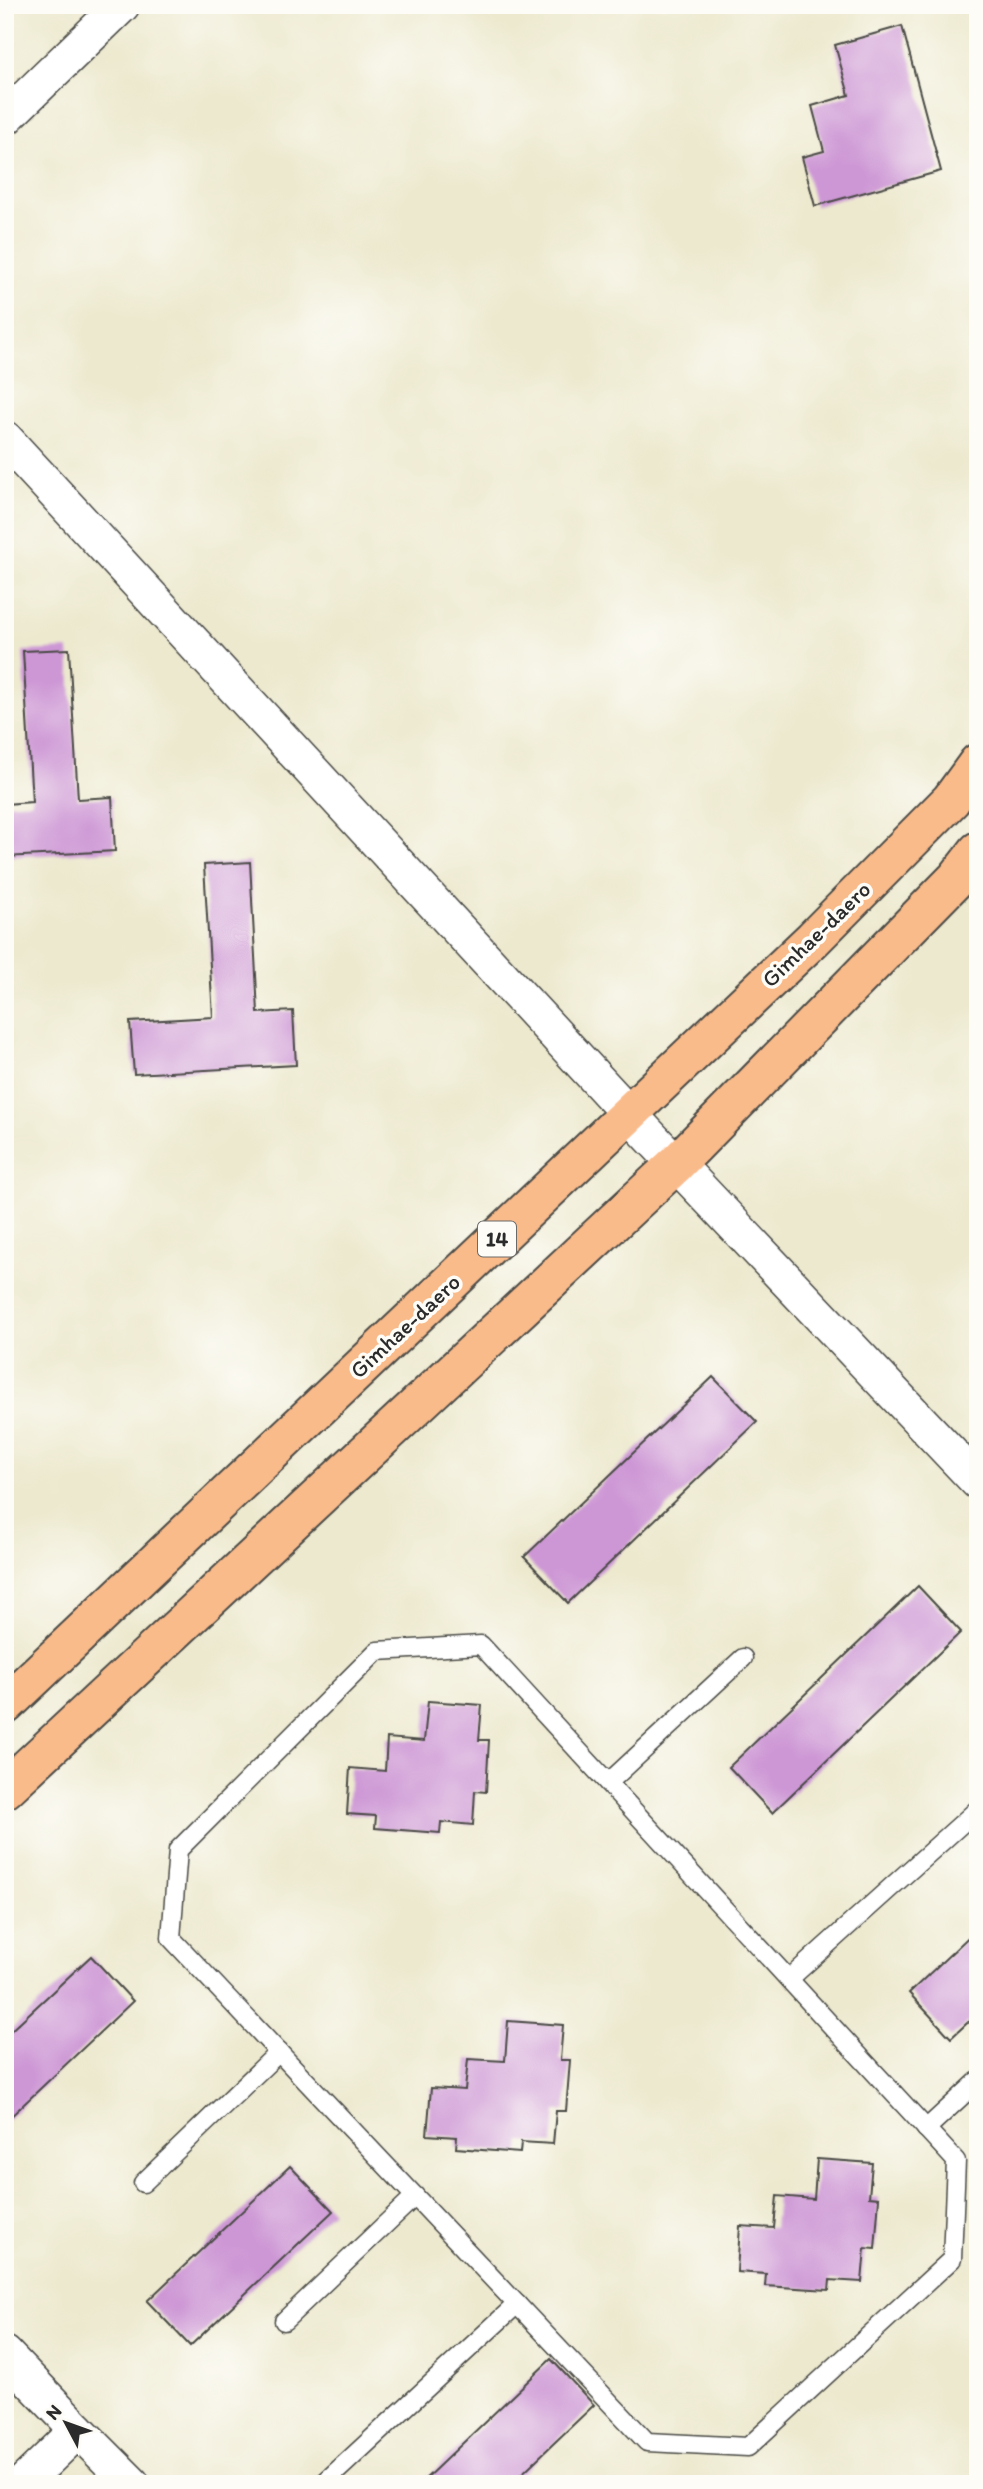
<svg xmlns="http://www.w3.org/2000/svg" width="983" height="2489" font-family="Itim,sans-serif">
	<rect width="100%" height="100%" fill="#fdfcf7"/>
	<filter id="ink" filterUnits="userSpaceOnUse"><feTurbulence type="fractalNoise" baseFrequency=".0143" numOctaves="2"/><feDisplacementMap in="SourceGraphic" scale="14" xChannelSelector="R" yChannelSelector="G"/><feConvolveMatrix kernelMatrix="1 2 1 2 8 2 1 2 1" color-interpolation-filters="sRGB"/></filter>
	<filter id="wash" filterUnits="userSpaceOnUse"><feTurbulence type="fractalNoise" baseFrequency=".00686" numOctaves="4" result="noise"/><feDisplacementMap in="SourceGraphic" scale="28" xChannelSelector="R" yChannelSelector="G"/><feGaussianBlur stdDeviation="1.57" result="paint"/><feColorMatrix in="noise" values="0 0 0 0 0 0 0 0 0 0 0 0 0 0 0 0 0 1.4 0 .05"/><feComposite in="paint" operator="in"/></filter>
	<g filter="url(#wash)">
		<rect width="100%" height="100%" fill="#ede9cf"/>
		<g id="blocks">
			<g fill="#cd97d5">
				<path d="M902,26l39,145 -126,35 -13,-49 22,-6 -12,-45 37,-11 -14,-50z"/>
				<path d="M69,649l9,150 34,-2 3,54 -110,6v-53l27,-2 -9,-151z"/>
				<path d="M250,862l8,151 35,-2 3,54 -162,9 -4,-52 83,-5 -9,-152z"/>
				<path d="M713,1377l44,45 -189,181 -44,-46z"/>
				<path d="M918,1586l43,46 -189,181 -43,-46z"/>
				<path d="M428,1701l54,4 -3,35h10l-3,52 -11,-1 -2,34 -32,-3 -1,11 -65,-5 1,-12 -29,-2 3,-46 35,3 2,-33 37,3z"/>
				<path d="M978,1928v85l-27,25 -42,-45z"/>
				<path d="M91,1956l42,45 -128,121v-86z"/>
				<path d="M508,2021l55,4 -3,35h10l-4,51h-10l-3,33 -32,-2 -1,11 -64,-5 1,-11 -30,-2 4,-47 34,2 3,-31 37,2z"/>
				<path d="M817,2159l55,4 -3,34 10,1 -4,51 -10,-1 -3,34 -32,-2 -1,10 -64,-4 1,-12 -29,-2 3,-46 34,2 3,-32 37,3z"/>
				<path d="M290,2166l43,45 -143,135 -43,-45z"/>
				<path d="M551,2359l43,46 -83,79h-91z"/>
			</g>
		</g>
	</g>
	<g filter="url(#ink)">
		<use href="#blocks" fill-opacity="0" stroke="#484844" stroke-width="2"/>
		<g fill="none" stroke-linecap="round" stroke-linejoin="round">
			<g stroke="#484844" stroke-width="21">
				<g id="lane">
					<path d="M481,1645l475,516 -4,98 -204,188 -101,-5 -476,-504 7,-88 199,-199z"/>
					<path d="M608,1783l135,-125"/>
					<path d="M789,1979l189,-170"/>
					<path d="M926,2129l52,-48"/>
					<path d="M143,2183l136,-131"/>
					<path d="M284,2321l131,-125"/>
					<path d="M323,2484l194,-180"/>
				</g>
			</g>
			<g stroke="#484844" stroke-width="38">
				<g id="street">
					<path d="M5,118l117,-113"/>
					<path d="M5,439l624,675 349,368"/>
					<path d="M5,2354l73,76"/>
					<path d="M22,2484l56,-54 54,54"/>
				</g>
			</g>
			<g stroke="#484844" stroke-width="42">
				<g id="primary">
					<path d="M5,1705l808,-766 138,-139 27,-37"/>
					<path d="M5,1789l671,-625 281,-286 21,-27"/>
				</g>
			</g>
			<use href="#lane" stroke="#fff" stroke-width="18"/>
			<use href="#street" stroke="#fff" stroke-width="35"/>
			<use href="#primary" stroke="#fabb8b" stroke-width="38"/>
		</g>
	</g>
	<g text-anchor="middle" stroke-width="7" stroke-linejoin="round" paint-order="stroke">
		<rect fill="#fdfcf7" stroke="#6a6a68" stroke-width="2" x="478" y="1221.5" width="38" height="35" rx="5"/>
		<g font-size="21" font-weight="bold" fill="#2b2b2b">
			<text x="497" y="1246">14</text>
		</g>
		<g font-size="23" fill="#2b2b2b" stroke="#fdfcf7">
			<text transform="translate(816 934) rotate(-44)" y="8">Gimhae-daero</text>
			<text transform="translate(405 1326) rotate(-43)" y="8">Gimhae-daero</text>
		</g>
	</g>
	<rect width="983" height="2489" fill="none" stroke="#fdfcf7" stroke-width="28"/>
	<g transform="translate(66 2423) rotate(311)" stroke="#fdfcf7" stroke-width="5" paint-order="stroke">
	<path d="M0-5L12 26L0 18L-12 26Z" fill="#2b2b2b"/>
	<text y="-10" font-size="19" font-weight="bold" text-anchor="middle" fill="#2b2b2b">N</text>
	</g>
</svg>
